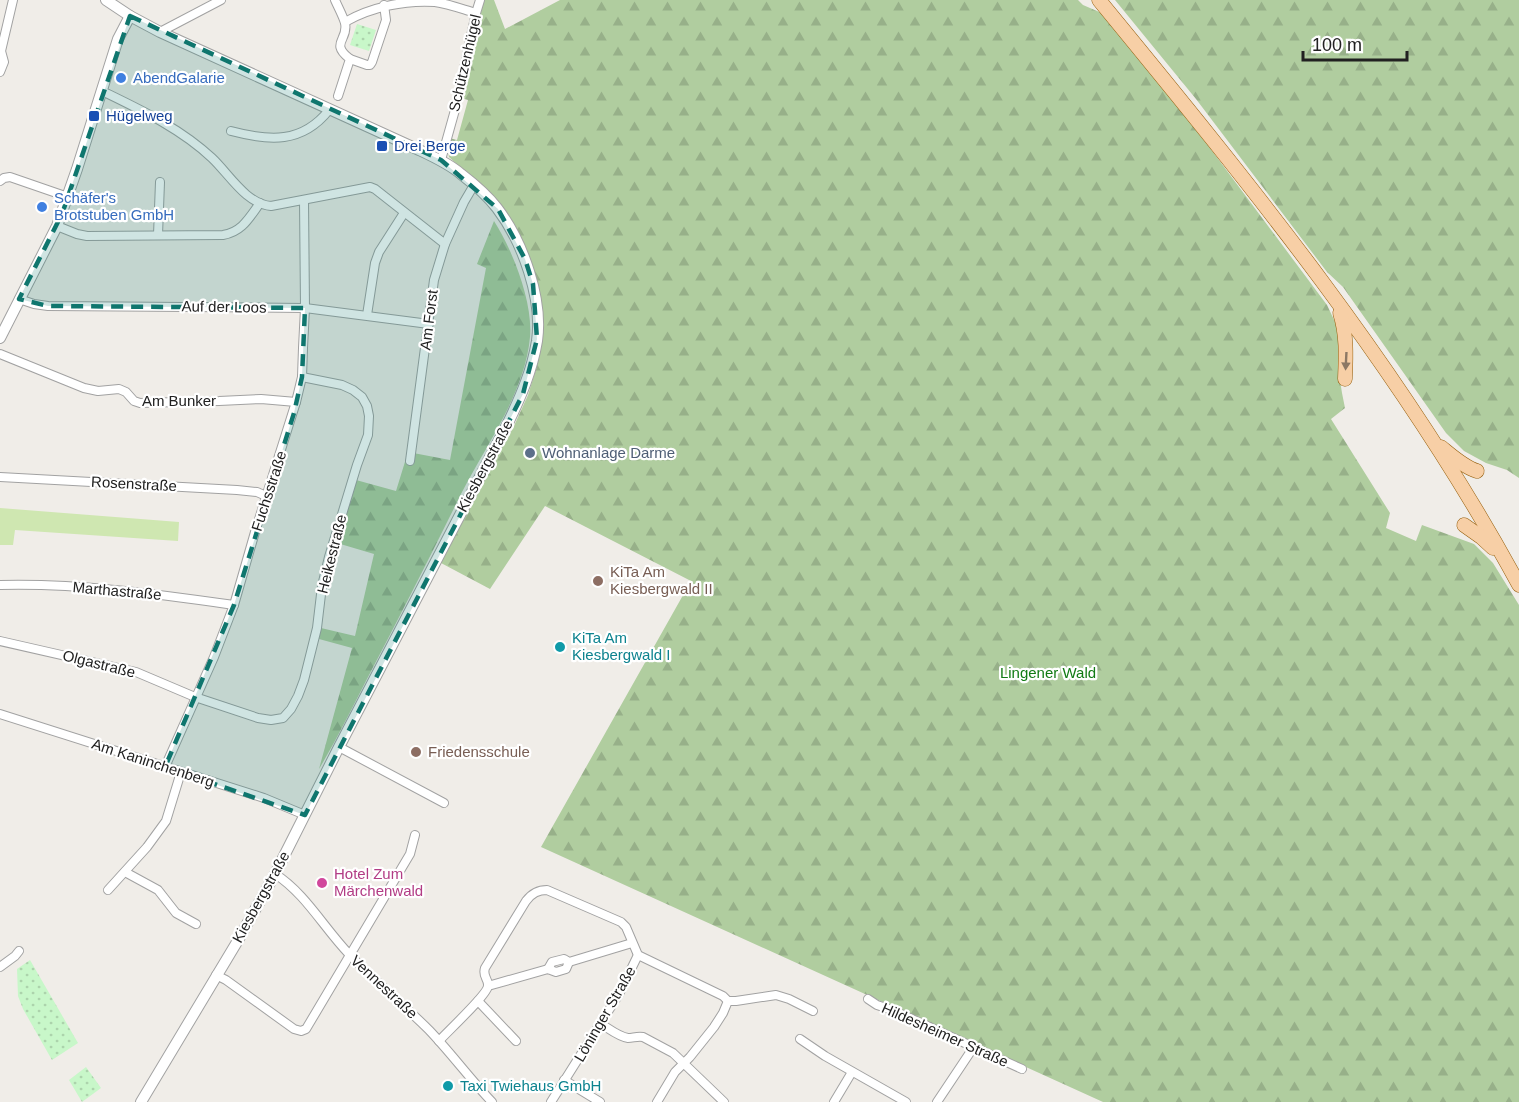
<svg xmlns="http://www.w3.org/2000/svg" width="1519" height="1102" font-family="Arial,sans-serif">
	<defs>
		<pattern id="forest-firs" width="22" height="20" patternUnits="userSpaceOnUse" patternTransform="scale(1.5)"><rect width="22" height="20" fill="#b0cd9f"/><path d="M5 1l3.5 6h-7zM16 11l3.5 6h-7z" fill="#97b089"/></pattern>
		<pattern id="park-dots" width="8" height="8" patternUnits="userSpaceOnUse" patternTransform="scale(1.5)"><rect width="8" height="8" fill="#c8f7c9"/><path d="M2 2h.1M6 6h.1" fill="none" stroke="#acd3ac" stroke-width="1.8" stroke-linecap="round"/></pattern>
	</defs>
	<rect width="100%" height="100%" fill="#f0ede8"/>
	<path fill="#cfe7b1" d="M0,508l179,14 -1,19 -163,-11 -2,15h-13z"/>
	<g fill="url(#forest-firs)">
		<path d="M481,0h13l11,29 55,-29h518l5,5 21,9 100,126 123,165 9,19 5,22 -2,28 3,19 3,15 -14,11 59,94 -4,15 30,13 6,-16 52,19 19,19 26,42v497h-416l-562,-255 150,-266 -146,-75 -55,83 -49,-26 43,-84 29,-51 15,-33 9,-29 -3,-82 -45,-90 -40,-37 -2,-11 2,-8 8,2 11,-40 -7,-2z"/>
		<path d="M1115,0h404v478l-12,-8 -21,-7 -22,-12 -18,-18 -103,-146 -16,-15 -131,-173z"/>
		<path d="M494,221c19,30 39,81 36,116 -5,56 -44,108 -69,157 -30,61 -61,122 -93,183 -16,31 -31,62 -49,92l33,-121 -33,-9 2,-11 34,8 19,-82 -37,-11 19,-63 40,11 12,-39 42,8 36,-192 -9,-4z"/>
	</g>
	<g fill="url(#park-dots)">
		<path d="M357,24l19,6 -7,21 -19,-6z"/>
		<path d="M30,960l48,83 -26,17 -29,-51 -5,-13 -1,-27z"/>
		<path d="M86,1067l15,21 -19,14 -13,-22z"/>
	</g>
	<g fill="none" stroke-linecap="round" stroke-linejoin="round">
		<g stroke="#a2a2a2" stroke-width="10">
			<g id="minor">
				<path d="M335,0c3,7 8,16 10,23 4,17 -16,20 5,36l-12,37"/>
				<path d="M345,22c26,-15 60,-22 90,-20 14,2 27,7 41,11"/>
				<path d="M160,32l61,-32"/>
				<path d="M350,59l17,6h3l2,-3 14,-42 -2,-15"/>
				<path d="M0,72l4,-10 -3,-11 12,-51"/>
				<path d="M102,91c39,19 78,37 110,67 17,16 34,46 59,48l99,-19 5,2 70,55"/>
				<path d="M231,131c38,10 71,13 98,-21"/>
				<path d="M441,160l14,-50 21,-97 4,-13"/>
				<path d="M0,181l4,-3 6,-1 58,20"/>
				<path d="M57,226l20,8 10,2 136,-1c19,-3 26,-17 37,-32"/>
				<path d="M158,235l2,-53"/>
				<path d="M19,299l15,5 14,2 257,2 124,16"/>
				<path d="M367,315l8,-52 4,-11 25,-39"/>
				<path d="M0,354l84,34 14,3 21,-2 7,3 8,9 6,2 79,-2 42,-2 35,3"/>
				<path d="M410,461l24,-181 11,-36 19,-42 10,-17"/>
				<path d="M0,477l237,13 20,2 9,4"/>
				<path d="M0,585c78,-2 157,9 234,20"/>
				<path d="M0,641l136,31 59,25 63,21 13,2 12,-2 8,-9 7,-13 6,-16 13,-52 5,-42 7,-29 28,-92 11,-30 1,-19 -2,-10 -5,-9 -9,-7 -11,-5 -40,-8"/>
				<path d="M0,714l264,84 41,17"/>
				<path d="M339,747l105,56"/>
				<path d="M165,767l49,-110 20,-52 21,-73 41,-130 6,-25 1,-29 2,-40 -1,-108"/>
				<path d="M125,872l33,18 18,23 20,11"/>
				<path d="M275,874c30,19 49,54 74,80 25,27 54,50 80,76 22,23 41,49 63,72"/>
				<path d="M108,890l39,-43 19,-26 15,-49"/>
				<path d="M0,967l15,-11 4,-5"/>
				<path d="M548,969l4,-7 12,-3 5,3 63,-19"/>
				<path d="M216,975l10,5 68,49 7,2 5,-2 104,-175 5,-19"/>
				<path d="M488,986l60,-17 8,3 10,-3 3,-7"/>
				<path d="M868,999l9,6 15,5 130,59"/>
				<path d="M478,1001l38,40"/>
				<path d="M601,1024c7,4 18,13 27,14 5,0 9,-2 15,-1l30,16 51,49"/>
				<path d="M800,1039l25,17 81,46"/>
				<path d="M439,1041c8,-9 48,-46 49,-55 1,-7 -6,-9 -3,-18l41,-67c6,-8 12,-11 21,-11l74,32 5,5 12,28 85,41 5,5"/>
				<path d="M564,1080l36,22"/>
				<path d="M551,1102l68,-108 19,-39"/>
				<path d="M657,1102l18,-30 15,-15 24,-30 9,-14 5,-12h8l40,-6 13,4 24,12"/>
				<path d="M834,1102l18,-30"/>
				<path d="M937,1102l36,-54"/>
			</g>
		</g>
		<g stroke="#a2a2a2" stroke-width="12">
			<g id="tertiary">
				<path d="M106,0l24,16 30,16 257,117c15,7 31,14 44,25 13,10 26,21 36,34 26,34 46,91 40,133 -5,30 -16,55 -29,82l-169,324 -64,127 -38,68 -96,160"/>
				<path d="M0,338l57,-112 20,-57 41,-130 12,-23"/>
			</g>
		</g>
		<g stroke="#955d09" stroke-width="15">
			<g id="primary">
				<path d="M1099,0c152,185 305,373 420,585"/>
				<path d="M1340,313c7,22 6,43 5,66"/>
				<path d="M1441,447c11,9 23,20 36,24"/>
				<path d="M1464,525l17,12 12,11"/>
			</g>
		</g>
		<use href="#minor" stroke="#fff" stroke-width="8"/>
		<use href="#tertiary" stroke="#fff" stroke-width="10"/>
		<use href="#primary" stroke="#f7cfa6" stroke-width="14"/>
	</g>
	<defs><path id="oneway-solid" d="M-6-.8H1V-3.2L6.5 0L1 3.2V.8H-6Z" transform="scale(1.5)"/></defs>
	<use fill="#8c7864" href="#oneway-solid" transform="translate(1346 361) rotate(93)"/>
	<path fill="#0f766e" fill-opacity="0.2" stroke="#0f766e" stroke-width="4.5" stroke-dasharray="12 8" stroke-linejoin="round" d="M130,16l311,144 57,49 27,50 8,25 4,55 -14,55 -218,421 -140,-48 69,-162 60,-192 8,-36 3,-69 -257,-2 -29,-7 43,-85z"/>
	<g fill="#3f7fe0" stroke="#fff" stroke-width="2">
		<circle cx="121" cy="78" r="6"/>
		<circle cx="42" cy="207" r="6"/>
	</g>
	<g fill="#1a4fb4" stroke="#fff" stroke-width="2">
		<rect x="88" y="110" width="12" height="12" rx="3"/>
		<rect x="376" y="140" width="12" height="12" rx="3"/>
	</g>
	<circle fill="#5c6f8a" stroke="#fff" stroke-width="2" cx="530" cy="453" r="6"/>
	<g fill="#8d6e63" stroke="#fff" stroke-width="2">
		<circle cx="598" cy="581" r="6"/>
		<circle cx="416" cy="752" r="6"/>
	</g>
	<g fill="#0f9aa8" stroke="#fff" stroke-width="2">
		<circle cx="560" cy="647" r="6"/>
		<circle cx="448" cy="1086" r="6"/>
	</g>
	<circle fill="#d1479c" stroke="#fff" stroke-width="2" cx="322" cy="883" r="6"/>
	<g text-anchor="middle" stroke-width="4.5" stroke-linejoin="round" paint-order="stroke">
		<g font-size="15" fill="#212121" stroke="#fff">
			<text transform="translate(465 63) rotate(-77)" y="5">Schützenhügel</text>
			<text transform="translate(224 307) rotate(1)" y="5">Auf der Loos</text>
			<text transform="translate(429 320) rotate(-83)" y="5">Am Forst</text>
			<text x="179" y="406">Am Bunker</text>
			<text transform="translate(485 466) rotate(-62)" y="5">Kiesbergstraße</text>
			<text transform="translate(134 484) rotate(3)" y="5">Rosenstraße</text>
			<text transform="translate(269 491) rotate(-72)" y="5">Fuchsstraße</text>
			<text transform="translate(332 554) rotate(-76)" y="5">Heikestraße</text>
			<text transform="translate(117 591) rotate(5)" y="5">Marthastraße</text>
			<text transform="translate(99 664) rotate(14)" y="5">Olgastraße</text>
			<text transform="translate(153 763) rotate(18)" y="5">Am Kaninchenberg</text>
			<text transform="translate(261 897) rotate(-61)" y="5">Kiesbergstraße</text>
			<text transform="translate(384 987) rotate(43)" y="5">Vennestraße</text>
			<text transform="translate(605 1014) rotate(-60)" y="5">Löninger Straße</text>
			<text transform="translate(945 1035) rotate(24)" y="5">Hildesheimer Straße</text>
		</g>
		<g font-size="15" fill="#366cbe" stroke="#fff" text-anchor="start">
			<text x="133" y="83">AbendGalarie</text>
			<text x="54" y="203">Schäfer's<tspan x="54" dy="17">Brotstuben GmbH</tspan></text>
		</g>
		<g font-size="15" fill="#164399" stroke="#fff" text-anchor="start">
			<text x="106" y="121">Hügelweg</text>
			<text x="394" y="151">Drei Berge</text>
		</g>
		<g font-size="15" fill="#4e5e75" stroke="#fff" text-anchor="start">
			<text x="542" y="458">Wohnanlage Darme</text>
		</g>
		<g font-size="15" fill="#785e54" stroke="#fff" text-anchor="start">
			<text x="610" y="577">KiTa Am<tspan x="610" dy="17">Kiesbergwald II</tspan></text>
			<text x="428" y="757">Friedensschule</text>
		</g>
		<g font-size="15" fill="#0d838f" stroke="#fff" text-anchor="start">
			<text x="572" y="643">KiTa Am<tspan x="572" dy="17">Kiesbergwald I</tspan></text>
			<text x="460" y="1091">Taxi Twiehaus GmbH</text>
		</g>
		<g font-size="15" fill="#127b14" stroke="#fff">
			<text x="1048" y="678">Lingener Wald</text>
		</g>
		<g font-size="15" fill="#b23c85" stroke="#fff" text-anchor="start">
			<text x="334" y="879">Hotel Zum<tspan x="334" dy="17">Märchenwald</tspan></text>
		</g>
	</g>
	<path d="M1303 51v9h104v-9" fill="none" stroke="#212121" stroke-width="3"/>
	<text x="1312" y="51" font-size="18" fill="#212121" stroke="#ffffff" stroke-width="4.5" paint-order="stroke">100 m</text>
</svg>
